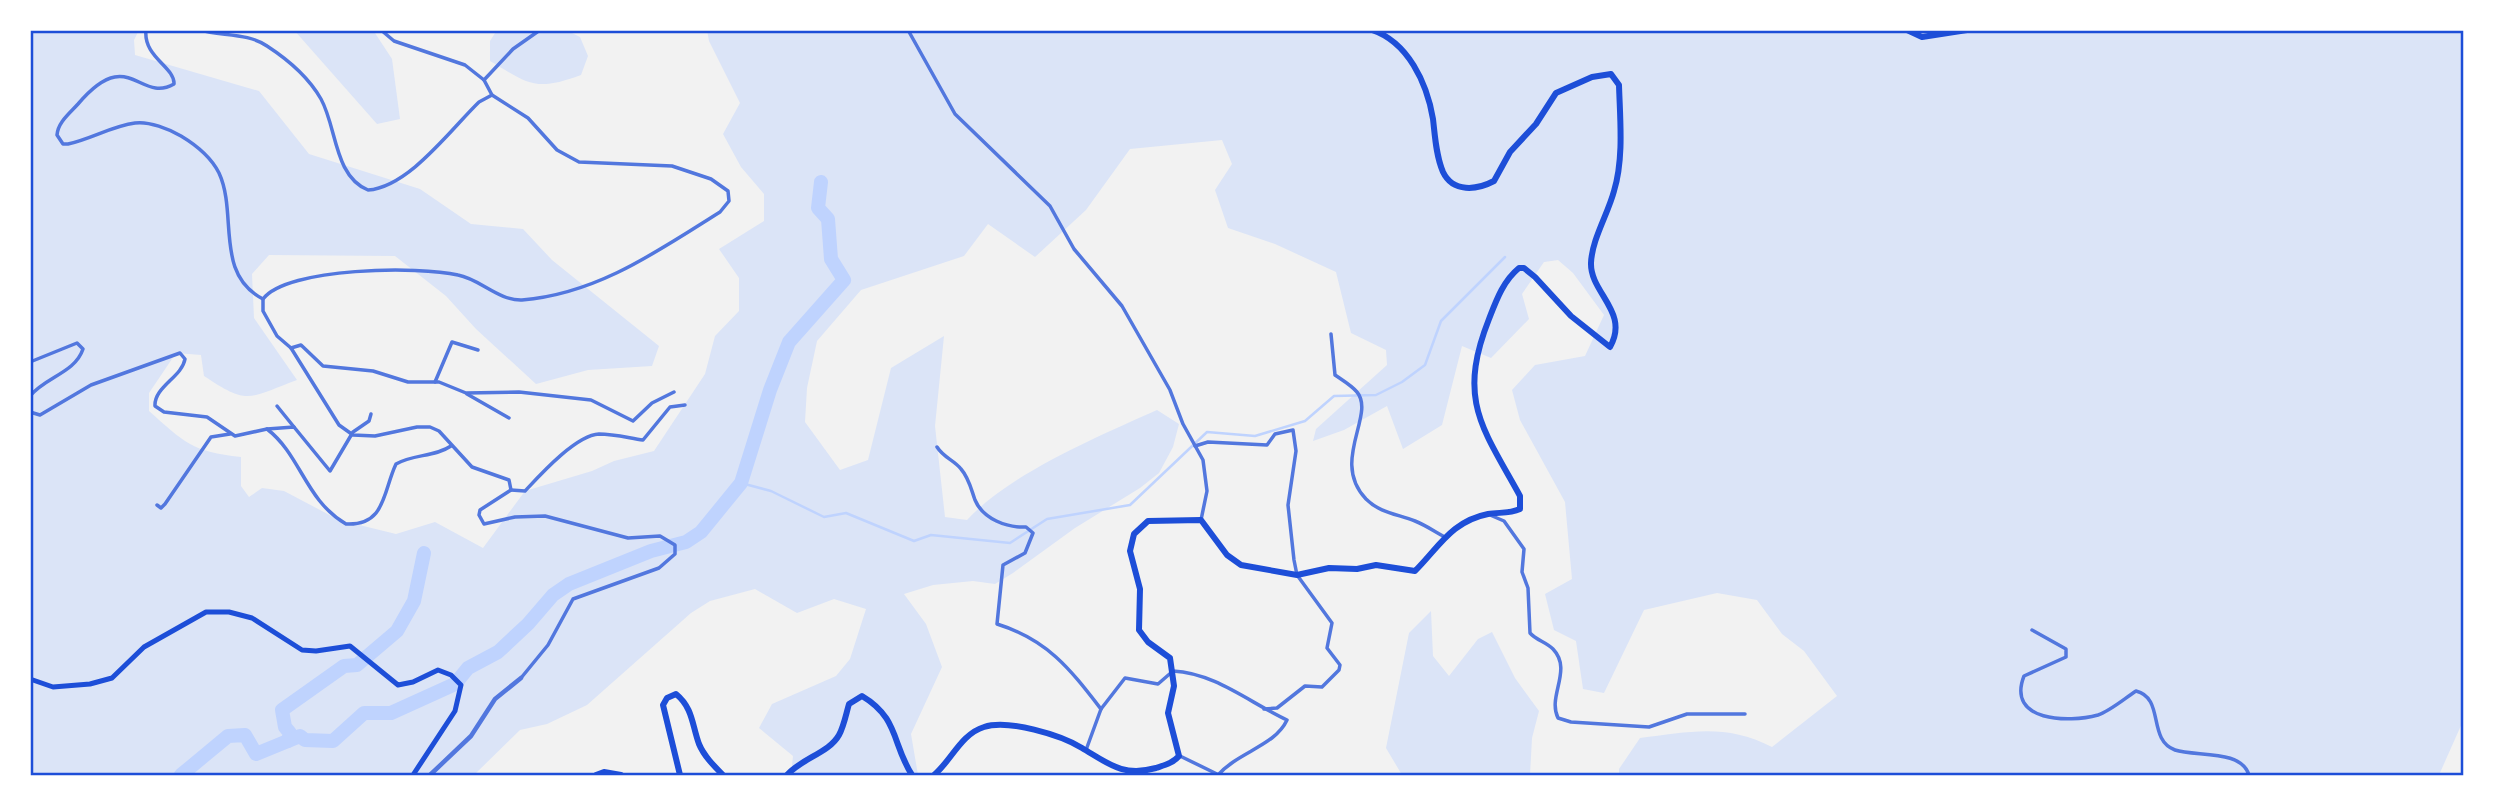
<svg xmlns="http://www.w3.org/2000/svg" width="2493" height="805" font-family="Rubik,sans-serif">
	<rect width="100%" height="100%" fill="#f2f2f2"/>
	<g fill="#dbe4f7">
		<path d="M30,30h109l-5,10 1,15 124,36 50,63 111,35 51,35 52,5 29,31 107,86 -7,20 -64,4 -52,14 -60,-55 -30,-33 -51,-40 -126,-1 -17,19 2,44 43,62c-49,18 -48,26 -93,-4l-3,-21 -25,-2 -27,40v18c35,31 43,41 92,46v29l8,11 13,-9 22,3 55,29 57,14 39,-12 48,26 42,-57 67,-20 22,-10 40,-10 51,-77 10,-38 24,-25v-33l-20,-29 45,-28v-27l-23,-27 -18,-33 17,-31 -31,-62 -2,-11h1756v691l-24,54h-820v-6l21,-31c49,-6 86,-15 132,9l65,-51 -33,-45 -22,-17 -25,-34 -40,-7 -73,17 -40,83 -21,-4 -7,-48 -22,-11 -9,-36 27,-15 -7,-77 -45,-82 -8,-30 23,-25 50,-9 19,-41 -31,-42 -15,-13 -14,2 -22,32 7,25 -38,39 -29,-12 -20,79 -39,24 -16,-43 -43,24 -31,11 3,-12 71,-64 -1,-15 -35,-17 -15,-61 -61,-28 -47,-16 -13,-38 17,-26 -10,-24 -92,9 -44,61 -51,47 -47,-33 -24,32 -103,34 -44,51 -10,47 -2,34 35,48 28,-10 23,-92 53,-32 -9,90 10,91 22,3c42,-46 132,-84 190,-110l22,14 -6,23 -14,26 -19,15 -65,40 -62,45 -18,11 -22,-3 -40,4 -29,9 22,30 16,43 -31,67 7,41h-127l2,-19 -34,-28 13,-24 64,-28 14,-17 16,-50 -32,-10 -37,14 -42,-24 -45,12 -19,12 -104,92 -40,19 -27,6 -46,45h-444z"/>
		<path d="M294,30h79l19,29 8,60 -23,5z"/>
		<path d="M497,30h69l14,7 8,19 -7,19c-46,17 -52,9 -91,-14v-20z"/>
		<path d="M1431,611l2,45 16,20 29,-37 14,-7 23,46 24,33 -7,27 -2,37h-128l-16,-27 23,-115z"/>
	</g>
	<g fill="none" stroke-linecap="round" stroke-linejoin="round">
		<path stroke="#bfd3fe" stroke-width="2.5" d="M741,483l30,8 53,26 22,-4 68,28 17,-6 79,8 37,-24 83,-14 77,-73 48,4 50,-15 29,-25 42,-1 26,-13 23,-17 16,-44 64,-64"/>
		<g stroke="#bfd3fe" stroke-width="14">
			<path d="M288,741l2,-8 -5,-6 -3,-17 62,-44 13,-1 40,-34 17,-30 10,-48"/>
			<path d="M181,775l47,-39 17,-1 11,19 44,-18 5,4 28,1 31,-28h27l64,-29 13,-16 30,-16 30,-28 25,-29 16,-11 82,-33 35,-9 15,-10 40,-49 29,-93 19,-48 55,-62 -13,-21 -3,-40 -10,-11 3,-26"/>
		</g>
		<g stroke="#5277de" stroke-width="3.5">
			<path d="M146,30c-3,27 29,37 28,54 -35,20 -45,-40 -96,20 -8,9 -20,18 -21,31l6,9h5c23,-5 44,-18 67,-21 14,-2 34,6 46,13 15,9 30,21 38,37 19,41 -5,101 44,126"/>
			<path d="M200,30c21,6 49,3 67,16 20,13 42,32 54,53 16,29 13,77 47,91 41,-3 83,-61 111,-88l13,-7"/>
			<path d="M381,30l13,11 71,24 19,15 8,15 36,23 29,32 22,12 93,4 39,13 17,12 1,10 -9,11c-62,39 -123,82 -198,88 -23,1 -42,-21 -64,-25 -38,-9 -171,-8 -195,24v12l14,25 14,12 48,77 14,10 22,1 42,-9h13l9,4 33,36 37,13 2,10 -31,20 -1,5 5,9 31,-7 30,-1 83,22 32,-2 15,9v9l-16,14 -86,31 -25,46 -27,33"/>
			<path d="M908,30l47,84 95,92 24,43 48,57 48,84 13,34 20,36 4,31 -6,29"/>
			<path d="M484,80l29,-31 27,-19"/>
			<path d="M1331,334l4,41c7,5 16,10 22,17 19,23 -27,69 9,107 14,14 31,15 49,22 10,4 19,10 28,15"/>
			<path d="M291,348l10,-3 22,21 50,5 35,11h31l27,11 53,-1 72,8 42,21 19,-18 22,-11"/>
			<path d="M30,362l47,-19 6,6c-8,24 -38,28 -53,47"/>
			<path d="M435,382l17,-40 26,8"/>
			<path d="M467,394l42,24"/>
			<path d="M277,406l17,21"/>
			<path d="M30,412l10,3 51,-30 89,-32 5,6c-3,18 -31,28 -30,47l9,6 43,5 28,19 32,-7c34,26 38,71 79,95 40,2 37,-33 50,-60 17,-10 39,-7 55,-18"/>
			<path d="M267,429l27,-2 36,44 23,-39 16,-11 2,-7"/>
			<path d="M1195,446l13,-4 59,3 8,-11 18,-4 3,21 -8,54 6,55 3,15 35,48 -5,25 13,17 -1,5 -17,17 -17,-1 -28,22 -13,1"/>
			<path d="M937,447c7,11 17,13 24,22 8,9 10,20 14,31 8,19 32,28 51,27l7,6 -8,20 -22,12 -6,59c51,16 73,45 104,85"/>
			<path d="M511,490l14,1c15,-16 51,-56 74,-57 15,0 30,4 44,6l27,-33 15,-2"/>
			<path d="M157,505l4,3 4,-4 46,-67 19,-3"/>
			<path d="M1490,515l14,6 20,28 -2,23 6,16 2,45c6,7 16,9 23,16 20,21 -6,47 5,69l13,4 78,5 38,-13h58"/>
			<path d="M2032,630l34,19v8l-42,19c-18,46 45,47 74,39 12,-4 26,-16 38,-24 29,7 11,49 39,59 21,7 66,-1 74,25"/>
			<path d="M1086,750l15,-41 24,-31 33,6 15,-13c42,2 77,32 114,49 -12,26 -49,32 -69,55"/>
			<path d="M1180,756l37,18"/>
		</g>
		<path stroke="#5277de" stroke-width="4.5" d="M430,775l41,-39 24,-37 26,-21"/>
		<path stroke="#1d4ed8" stroke-width="5" d="M30,679l23,8 37,-3 22,-6 32,-31 62,-35h23l23,6 50,32 14,1 34,-5 48,39 15,-3 25,-12 13,5 10,10 -6,26 -42,64"/>
		<g stroke="#1d4ed8" stroke-width="6">
			<path d="M1907,30l15,7 45,-7"/>
			<path d="M596,775l8,-3 17,3"/>
			<path d="M680,775l-17,-70 4,-7 9,-4c17,14 16,31 23,50 5,12 15,22 24,31"/>
			<path d="M787,775c15,-17 42,-22 52,-40 5,-9 7,-21 10,-31l13,-8c37,22 30,48 50,79"/>
			<path d="M934,775c17,-14 27,-41 50,-48 24,-8 77,8 98,21 27,16 41,29 74,20 9,-3 17,-5 23,-12l-11,-43 6,-27 -4,-28 -22,-16 -9,-12 1,-41 -10,-38 4,-17 14,-13 53,-1 26,35 14,10 56,10 32,-7 28,1 19,-4 39,6c24,-24 37,-50 73,-57 11,-2 21,0 32,-5v-13c-38,-69 -63,-96 -31,-177 7,-18 14,-38 30,-51h5l11,9 36,39 39,31c20,-35 -20,-54 -19,-84 1,-24 17,-49 23,-72 10,-33 6,-72 5,-106l-8,-11 -19,3 -36,16 -20,31 -26,28 -16,29c-17,9 -41,12 -51,-9 -7,-16 -8,-36 -10,-53 -6,-36 -25,-77 -61,-89"/>
		</g>
	</g>
	<rect width="2493" height="805" fill="none" stroke="#ffffff" stroke-width="63"/>
	<rect x="32" y="32" width="2430" height="742" fill="none" stroke="#1d4ed8" stroke-width="2.5"/>
</svg>
